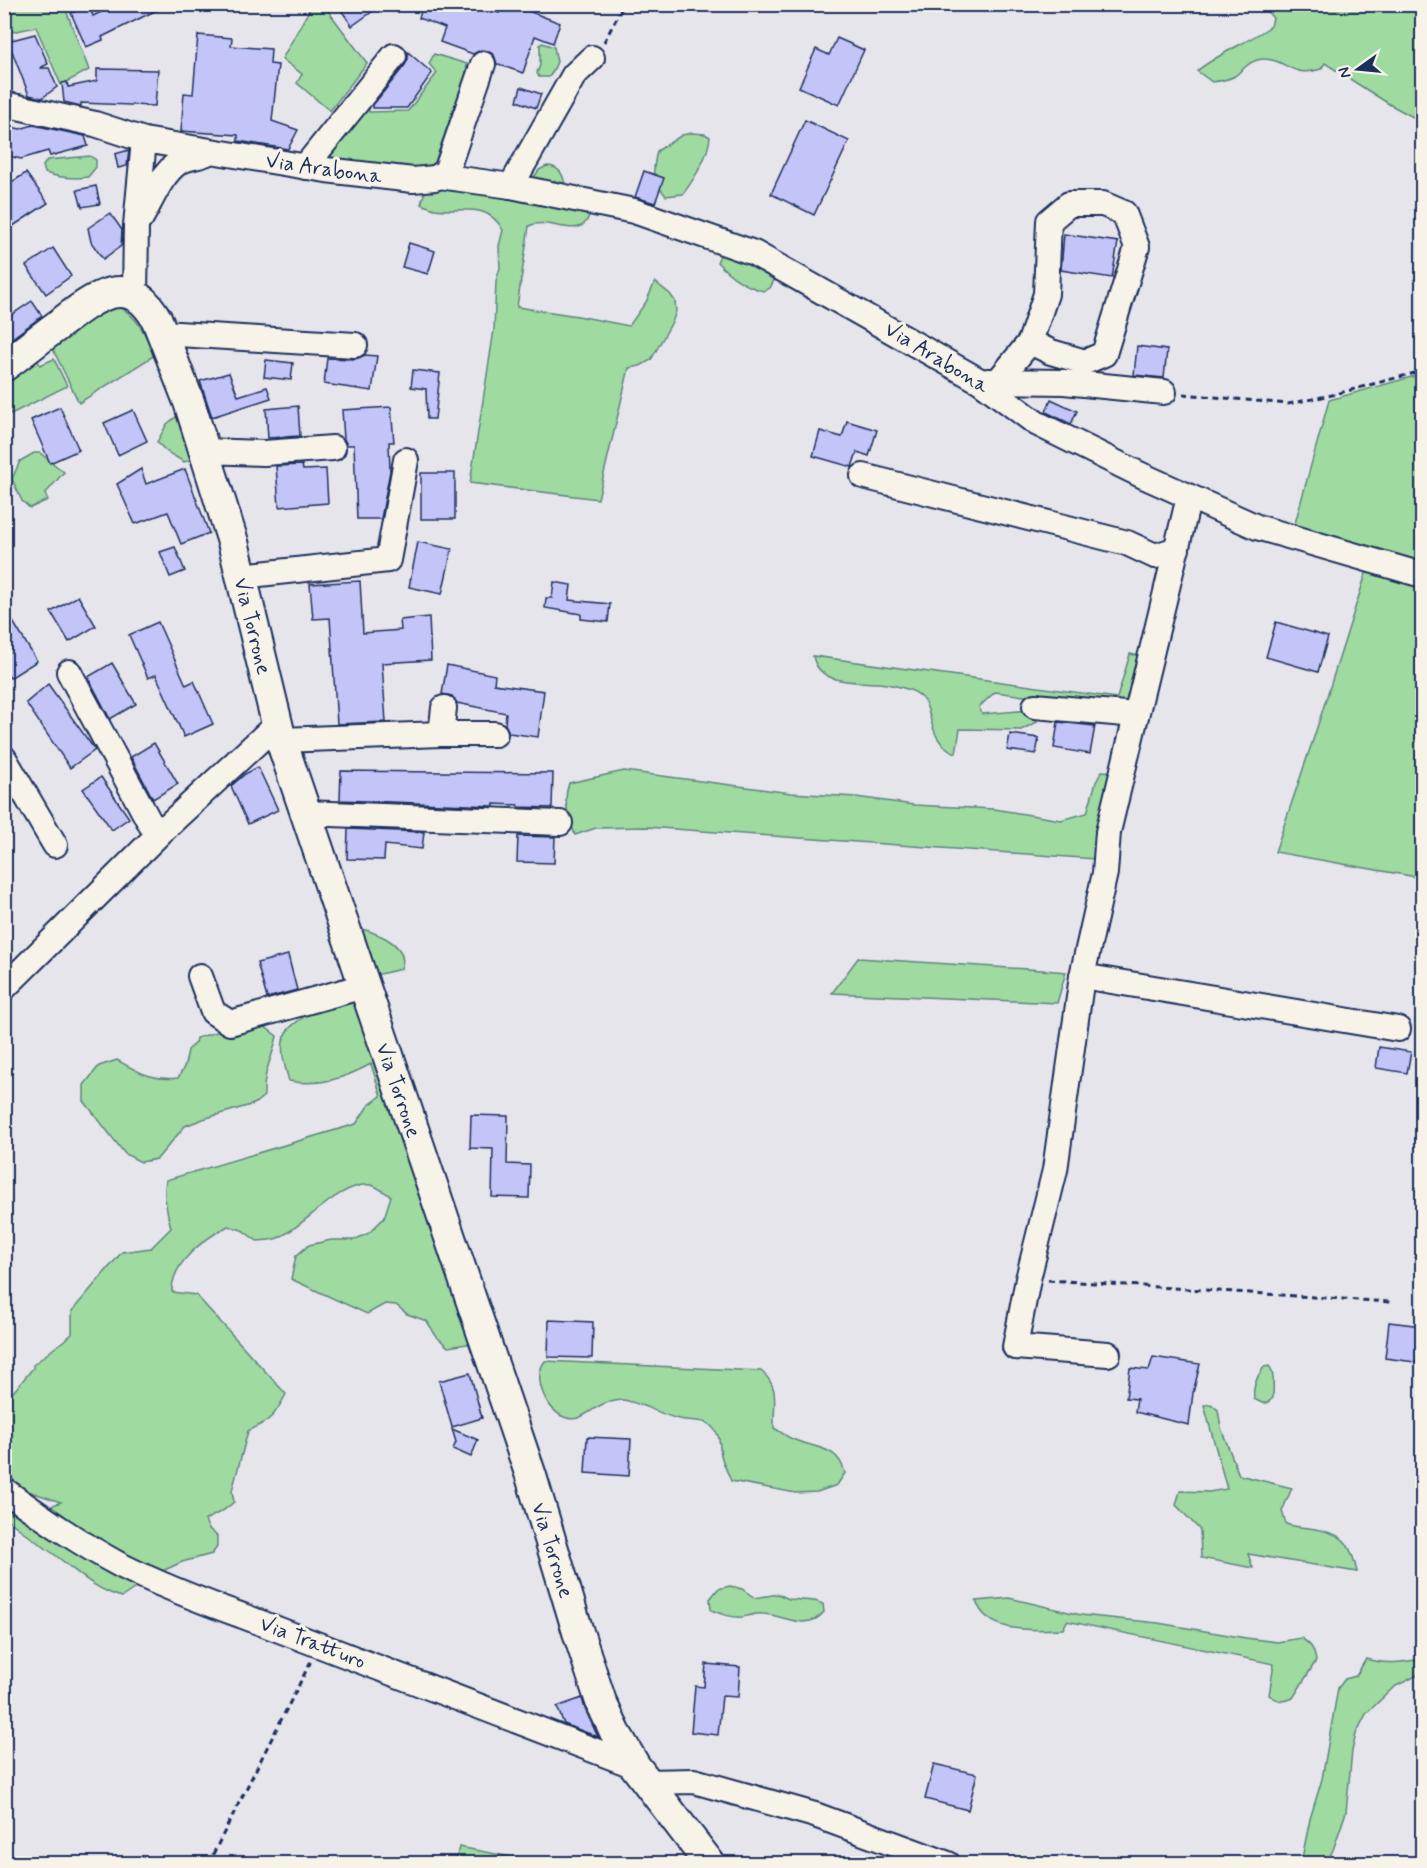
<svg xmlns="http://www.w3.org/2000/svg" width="1427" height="1868" font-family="Mynerve,sans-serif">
	<rect width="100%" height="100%" fill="#e7e5ec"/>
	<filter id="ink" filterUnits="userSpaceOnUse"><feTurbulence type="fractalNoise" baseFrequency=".0167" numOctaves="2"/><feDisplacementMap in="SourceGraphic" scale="12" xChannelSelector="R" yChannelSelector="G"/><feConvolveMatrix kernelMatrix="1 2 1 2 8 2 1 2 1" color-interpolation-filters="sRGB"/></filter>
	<g filter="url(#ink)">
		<g fill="#9fdaa0" stroke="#5d847f" stroke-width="1.5" fill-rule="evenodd">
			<path d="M323,4l44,59 -37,48 -33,-28 5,-9 -20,-15 30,-54z"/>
			<path d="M4,5h60l25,65 -28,15 -25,-58 -30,6z"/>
			<path d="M1261,5h161v117l-33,-18 -64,-41 -4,6c-31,10 -35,-11 -59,-10 -12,1 -18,10 -27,17 -7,4 -15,5 -23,6l-15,-11c22,-18 50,-28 74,-45l2,-8z"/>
			<path d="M542,43l12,4 3,15 -5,11 -3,4h-10l-2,-4 3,-8v-20z"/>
			<path d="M434,54l33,10 -1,9 -31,89 -7,8 -98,-7v-26l40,-47 -1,22 39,-1 29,-38 -8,-9z"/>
			<path d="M692,133l13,1 5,3c-2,20 -15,41 -27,57l-17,2c-15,-18 -14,-23 -9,-45l25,-16z"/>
			<path d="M90,156l6,4v7l-8,10c-15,2 -28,1 -43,-4l-2,-7 4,-6z"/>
			<path d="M547,166c16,0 18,15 19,28l24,17c-5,34 -42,4 -61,15l-12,81 61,9 51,10 17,-24 9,-20 15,12 5,7 1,10 -3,9 -22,40 -11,6 -11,2 -31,131 -128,-16 24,-153 2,-49 4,-13 -1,-22 4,-16c-16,-29 -41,-17 -68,-21 -4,-1 -9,-3 -14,-5l6,-20 101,2 11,-16z"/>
			<path d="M723,249l54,26 -7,13 -6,3c-18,-4 -35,-16 -47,-29z"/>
			<path d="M117,306c20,8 29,30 38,49l-76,48 -29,-60 33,-23z"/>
			<path d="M34,353l6,12 14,-6 13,27 -56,28 -6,-10v-27z"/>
			<path d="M1422,374v162l-3,12 3,7v17l-130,-38 37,-134z"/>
			<path d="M182,412l11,47 -9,3 -17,-10 -10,-10 10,-18z"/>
			<path d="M34,453h6l24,19 -19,22 3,6 -18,8 -8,-7 -10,-22 8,-18z"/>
			<path d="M1369,564l53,16v298l-147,-26 40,-118z"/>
			<path d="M1130,654l15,3 -17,52 -38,-4 -95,-13 -16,15 3,7 49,-4 6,4v8l-16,8 -61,-1 -4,24c-36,-15 -16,-53 -46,-63 -9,-3 -21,-6 -31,-7 -24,-2 -60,3 -66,-27l304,42z"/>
			<path d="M624,771l167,22 65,4 58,8 80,4 67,11 26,-7 9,-31 6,-11 13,1 -20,87 -449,-32 -50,1 -21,7c-6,-18 -13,-34 -6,-52z"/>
			<path d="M346,925c20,4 66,16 55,44l-25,6z"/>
			<path d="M858,958l184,12 24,2 -9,31 -225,-10z"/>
			<path d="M354,992l120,351 -26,4 -12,-11 -9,-15 -20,-7 -11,-9 -11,-1 -18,10 -76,-35 5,-23 13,-11 22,-5h23l15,-7 15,-15 7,-22c-6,-3 -14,-10 -20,-11 -32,-3 -64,39 -91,52 -7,4 -16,3 -23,4l-15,-11 -14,-4c-24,13 -57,37 -56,66l24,3 90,99c-11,22 -16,27 -38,37l-16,60 2,11 -10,8 -19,10 3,8 9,8v11l-5,7 -30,8 -26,12 -34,23c-28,-7 -48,-28 -71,-45 -16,-11 -31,-23 -46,-34v-116l28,-34v-3l39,-31v-23l50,-59 29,-4 20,-20c-4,-17 -8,-31 -5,-48l190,-56 12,-18 13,-10 -10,-32c-26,14 -52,23 -82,17 -4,-14 -12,-38 -1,-51 7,-9 19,-13 25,-22l-49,18 13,10c-5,24 -14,34 -13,60l-10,8 -51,15 -18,7 -28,33 -16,3 -16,-8 -41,-53v-16l15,-19 18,-6c22,12 35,21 61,18l7,-13 3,-15 7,-7 1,-5zM19,1488l42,14 -8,3 -9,20z"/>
			<path d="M545,1361l216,10c20,16 12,34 13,57 7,4 14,10 21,12 23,9 43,6 50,33l-8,12 -20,7 -21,1 -65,-12c-3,-8 -8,-17 -10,-26 -2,-9 0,-19 -7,-26 -8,-11 -23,-7 -35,-10 -15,-3 -42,-18 -57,-19 -4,0 -9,2 -13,2 -15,3 -27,21 -42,16 -20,-5 -36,-40 -22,-57z"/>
			<path d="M1269,1366c6,7 4,23 4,32l-6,5h-5l-8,-4c-2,-12 3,-23 10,-32z"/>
			<path d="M1211,1404l7,6 3,18 18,47 53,13 -10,23 4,13c8,3 15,3 23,4 34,5 41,12 48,44l-109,-18 5,14 -52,-10 -1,-28 -24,-25 4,-14 29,1 18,-3 -23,-84z"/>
			<path d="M730,1586l12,3 13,9 23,-4 11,5 26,2 8,3 1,8c-17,21 -41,2 -62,2 -6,-1 -13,2 -19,3 -12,1 -22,-3 -32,-7l-1,-11 8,-10z"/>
			<path d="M1009,1598l72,17 77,8 88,15 31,4 24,-4c11,7 13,11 15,23l-23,37c-10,5 -15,3 -24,-3l5,-31 -207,-43 -4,8c-29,1 -75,6 -87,-28z"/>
			<path d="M1366,1659c19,6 37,3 56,0v14l-28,14 -28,27 -10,20 -4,17 -6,61 -13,38 -7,13h-25l9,-44 12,-40 16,-91 7,-9 11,-3z"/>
			<path d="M459,1847l85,16h-89z"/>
		</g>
		<g fill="#c3c4f7" stroke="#1b2f5e" stroke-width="1.5">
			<path d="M118,4h51l-67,33 1,3 -17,7 -15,-34 18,-7 4,10z"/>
			<path d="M337,4h46l-31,22z"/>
			<path d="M423,4h52l24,9 3,-9h22l-1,5 37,14 -7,20 -18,-7 -12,37 -26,-9 -3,-9 -6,-4 -7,-1 -8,4 -33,-12 5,-14 -26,-10z"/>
			<path d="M35,34l13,30 -8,4h9l8,19 -15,11 -13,-3 -21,-54z"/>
			<path d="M198,35l34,3 -1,8 40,3 -1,15 8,1 -6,56 26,9 -10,19 -50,-8v-6l-57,-4 3,-38 9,1z"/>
			<path d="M837,38l27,12 -25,55 -40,-18 17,-38 13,6z"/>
			<path d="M408,52l24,21 -25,35h-34v-3l32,-40 3,-6z"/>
			<path d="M97,69l61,1 -3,36 -74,-3v3l-17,-4 -2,-19 5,-1 1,5 29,-6z"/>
			<path d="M521,87l20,7 -5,14 -19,-7z"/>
			<path d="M805,120l44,21 -35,74 -43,-21z"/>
			<path d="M4,125l16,4 13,-4 52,11 3,10 -38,10 -2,-5 -27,8 -17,-4z"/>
			<path d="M129,150l-2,16 -9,2 -3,-14z"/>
			<path d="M644,171l20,7 -9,25 -20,-6z"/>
			<path d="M26,173l22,30 -44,29v-45z"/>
			<path d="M96,186l4,18 -18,3 -5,-17z"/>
			<path d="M110,213l12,17 -1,16 -18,13 -12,-17 -3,-14z"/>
			<path d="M1064,234l54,8 -6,36 -51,-8z"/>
			<path d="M409,243l26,8 -7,23 -26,-7z"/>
			<path d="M53,248l18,28 -25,18 -20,-28z"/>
			<path d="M32,301l10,15 -38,28v-24z"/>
			<path d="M1137,346l30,4 -3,28 -30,-3z"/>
			<path d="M365,355l12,1 -5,35 -48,-7 3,-26 28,1z"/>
			<path d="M266,360l27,3 -2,17 -27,-3z"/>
			<path d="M413,370l27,3 -5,46h-8l-1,-30 -15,-2z"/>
			<path d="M229,373l9,23 29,-9 4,11 -59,19 -12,-36z"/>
			<path d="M1051,399l26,12 -6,13 -25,-12z"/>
			<path d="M298,406l2,30 -32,2 -2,-29z"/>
			<path d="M60,407l19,43 -29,13 -19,-43z"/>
			<path d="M391,407l3,35h-5l1,29 -9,48h-24l-3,-74h-7l-3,-6 -2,-29z"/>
			<path d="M133,410l14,31 -29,14 -14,-32z"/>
			<path d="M847,421l30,9 -8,26 -12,-4 -5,15 -39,-11 7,-25 22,6z"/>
			<path d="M302,465l1,5 23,-1 2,34 -49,4 -3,-41z"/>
			<path d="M141,469l5,15 39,-15 24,64 -28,11 -13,-32 -33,12 -18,-40z"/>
			<rect x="421" y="473" width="34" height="46"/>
			<path d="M418,542l34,7 -10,45 -33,-7z"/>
			<path d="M175,547l10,24 -15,6 -10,-25z"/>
			<path d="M360,581l3,52 38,-3 -1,-10 29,-3 2,43 -49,3 4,59 -49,2 -7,-106 -17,1 -3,-35z"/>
			<path d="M554,582l17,3 -2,15 41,4 -2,18 -27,-3v-5l-36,-6 1,-10h6z"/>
			<path d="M78,596l18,30 -27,16 -18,-30z"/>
			<path d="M4,607l33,54 -27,17 -6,-9z"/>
			<path d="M158,622l28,63 8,-4 19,43 -29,13 -28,-62 -8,3 -19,-43z"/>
			<path d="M1276,622l52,15 -10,35 -52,-15z"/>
			<path d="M112,663l24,41 -26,15 -22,-42z"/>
			<path d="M447,665l48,10 -1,9 50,7 -6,46 -29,-4 -4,-9 1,-11 -49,-10 -5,-7 -10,-2z"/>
			<path d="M48,684l47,66 -25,18 -44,-65z"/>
			<path d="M1058,722l37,4 -5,28 -36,-6z"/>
			<path d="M1010,734l29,4 -3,16 -29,-4z"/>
			<path d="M154,743l24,41 -25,15 -22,-42z"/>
			<path d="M258,767l20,43 -30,14 -17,-38 14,-12z"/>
			<path d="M341,771l212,2 -1,35 -34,-1v-2l-24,-1v2l-154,-6z"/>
			<path d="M101,777l28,41 -17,12 -29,-41z"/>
			<path d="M348,829l76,3 -2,17 -37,-4 -1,15 -37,-1z"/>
			<path d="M518,836l37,1 -1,26 -37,-1z"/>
			<path d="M288,955l9,35 -30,8 -10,-35z"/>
			<path d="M1379,1047l32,5 -4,21 -31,-5z"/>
			<path d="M471,1115l37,1 -1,48 23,1 -1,33 -37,-1 1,-48 -23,-1z"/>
			<path d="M549,1320l44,2 -1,36 -44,-1z"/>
			<path d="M1389,1322l33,4v37l-37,-5z"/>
			<path d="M1153,1357l47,7 -7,29 -4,32 -54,-13 2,-13 -11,-1 4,-30 19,2z"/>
			<path d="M470,1373l12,45 -30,9 -13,-46z"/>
			<path d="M452,1429l26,11 -7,17 -18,-8 3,-7z"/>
			<path d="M587,1437l44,2 -2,37 -44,-3z"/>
			<path d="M706,1664l34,3 -2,30 -16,-1 -4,39 -27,-3 4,-46 9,1z"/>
			<path d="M582,1698l3,11 13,28 -34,-13 -7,-17z"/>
			<path d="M934,1764l43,10 -9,36 -43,-11z"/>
		</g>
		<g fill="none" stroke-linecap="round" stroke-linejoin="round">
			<g stroke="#1b2f5e" stroke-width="28">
				<g id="minor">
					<path d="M4,104l91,20 49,16 182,30 87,10 22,-2 11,-6 37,-108"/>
					<path d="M305,167l89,-111"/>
					<path d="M439,176l72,10 123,25 120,42 226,128 56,42 103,51 118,53 165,48"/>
					<path d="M511,186l63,-111 18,-17"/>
					<path d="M141,218c11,-18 20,-44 38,-56 9,-5 20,-5 28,-9"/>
					<path d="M135,297l1,-72 8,-85"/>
					<path d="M162,333l193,12"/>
					<path d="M988,381l76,1 100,10"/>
					<path d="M998,381l32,-39 16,-48 3,-73 20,-17h34l21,9 13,34 -33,107 -19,8 -34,-10 -21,-10"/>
					<path d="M205,451l59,2 69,-5"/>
					<path d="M863,476l264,67 28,13 22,-7"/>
					<path d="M241,576l147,-16 18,-100"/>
					<path d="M69,672l82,153 13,4 113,-105"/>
					<path d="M1035,706l101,9"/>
					<path d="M441,734l3,-26"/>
					<path d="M281,740l160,-6h54"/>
					<path d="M4,758l51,87"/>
					<path d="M305,813l255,10"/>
					<path d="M200,976l13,36 17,11 134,-37"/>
					<path d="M1082,976l316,53"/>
					<path d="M4,988l160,-159"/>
					<path d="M1108,1354l-93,-7 13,-68 27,-109 27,-194 23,-103 3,-41 81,-335"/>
					<path d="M4,1490c38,27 75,53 116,75 40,20 81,36 123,51l392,150"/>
					<path d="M647,1782l47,-1 121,34 133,49"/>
				</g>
			</g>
			<g stroke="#1b2f5e" stroke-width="34">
				<path id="major" d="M4,366c18,-13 35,-27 53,-40 33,-25 71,-59 100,-6l32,82 44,140 48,198 250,736 47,156 23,70 14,30 20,34 75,98"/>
			</g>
			<g stroke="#1b2f5e" stroke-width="3" stroke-dasharray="6 4.5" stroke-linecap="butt">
				<path d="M604,42l20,-38"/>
				<path d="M1183,394l105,10 44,-9 90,-24"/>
				<path d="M1048,1280l342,22"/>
				<path d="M208,1864l103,-203"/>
			</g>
			<use href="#minor" stroke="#f7f3e8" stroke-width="24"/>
			<use href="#major" stroke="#f7f3e8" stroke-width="30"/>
		</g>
	</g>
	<g text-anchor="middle" stroke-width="6" stroke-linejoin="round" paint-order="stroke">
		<g font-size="21" fill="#1b2f5e" stroke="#f7f3e8">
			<text transform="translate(324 168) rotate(8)" y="7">Via Arabona</text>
			<text transform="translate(937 357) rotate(31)" y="7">Via Arabona</text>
			<text transform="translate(253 626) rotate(76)" y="7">Via Torrone</text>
			<text transform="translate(399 1090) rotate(71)" y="7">Via Torrone</text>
			<text transform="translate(553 1550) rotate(73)" y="7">Via Torrone</text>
			<text transform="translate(313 1642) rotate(21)" y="7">Via Tratturo</text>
		</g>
	</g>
	<rect width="1427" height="1868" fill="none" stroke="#f7f3e8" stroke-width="24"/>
	<rect x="12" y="12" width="1403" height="1844" fill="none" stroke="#1b2f5e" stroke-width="2" filter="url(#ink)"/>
	<g transform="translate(1358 69) rotate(255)" stroke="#f7f3e8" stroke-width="4.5" paint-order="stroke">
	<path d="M0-4.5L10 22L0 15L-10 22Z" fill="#1b2f5e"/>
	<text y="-9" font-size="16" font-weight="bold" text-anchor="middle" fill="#1b2f5e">N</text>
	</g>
</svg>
